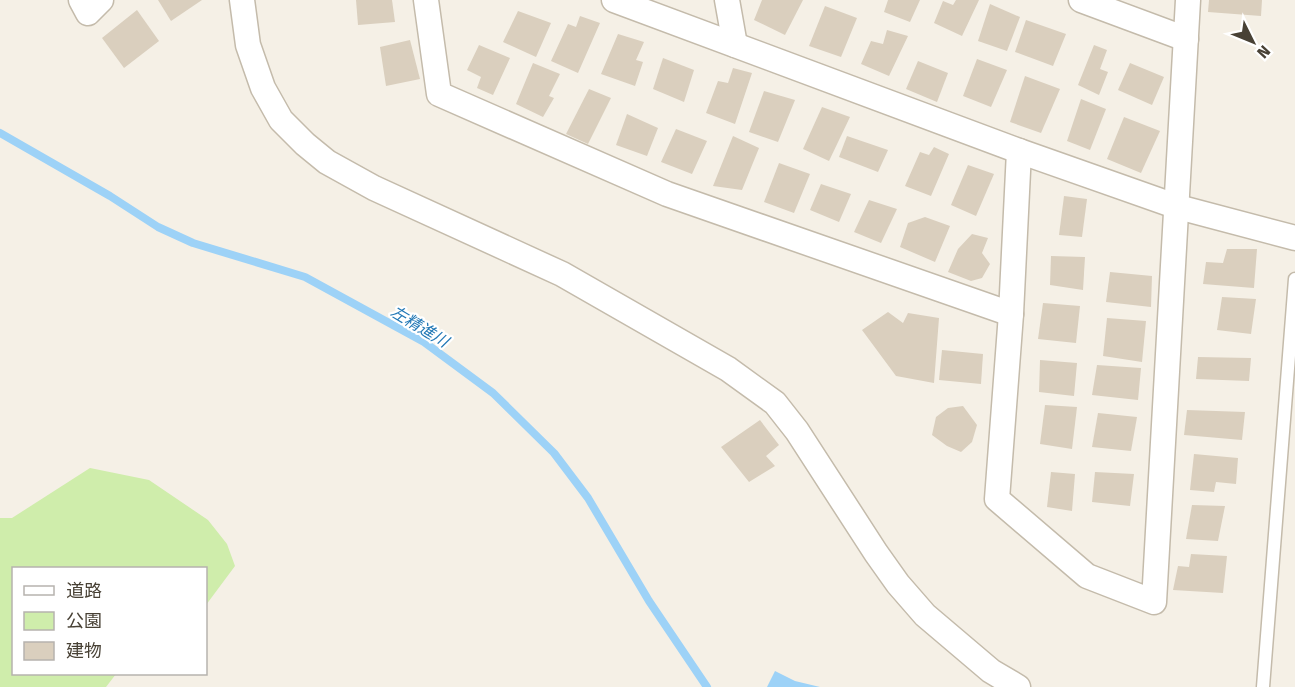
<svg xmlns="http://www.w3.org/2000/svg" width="1295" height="687" font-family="'Fira Sans','Noto Sans JP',sans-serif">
	<rect width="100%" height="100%" fill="#f5f0e6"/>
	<path fill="#cfedab" d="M90,468l59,12 59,40 19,24 8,22 -29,39v-37h-192v106h102l-10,13h-106v-169h12z"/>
	<path fill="#9dd2f7" d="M775,671l20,10 25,6h-53z"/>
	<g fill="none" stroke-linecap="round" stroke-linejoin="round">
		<path stroke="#9dd2f7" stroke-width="8" d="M0,133l110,63 48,31 35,16 112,34 119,65 69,51 61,60 34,45 61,103 58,86"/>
	</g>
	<g fill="#dacfbe">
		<path d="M158,0h44l-31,21z"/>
		<path d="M356,0h36l3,22 -37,3z"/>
		<path d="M762,0h41l-18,35 -31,-15z"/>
		<path d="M888,0h32l-10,22 -26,-10z"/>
		<path d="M956,0h23l-17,36 -28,-13 9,-22 10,4z"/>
		<path d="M1209,0h53l-1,16 -53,-4z"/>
		<path d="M990,4l30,13 -13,34 -29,-10z"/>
		<path d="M825,6l32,12 -16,39 -32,-11z"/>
		<path d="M137,10l22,31 -35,27 -22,-30z"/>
		<path d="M518,11l33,12 -15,34 -33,-15z"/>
		<path d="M580,16l20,7 -22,50 -27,-12 17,-37 8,3z"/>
		<path d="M1026,20l40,14 -13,32 -38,-14z"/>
		<path d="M887,30l21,6 -19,40 -28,-12 10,-23 12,3z"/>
		<path d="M618,34l26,8 -8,18 7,2 -8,24 -34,-12z"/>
		<path d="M410,40l10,39 -34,7 -6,-39z"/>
		<path d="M479,45l31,13 -17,37 -16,-7 4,-11 -14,-7z"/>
		<path d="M1094,45l13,5 -7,19 8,3 -9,23 -21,-10z"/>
		<path d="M663,58l31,12 -10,32 -31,-13z"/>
		<path d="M977,59l30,11 -16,37 -28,-11z"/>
		<path d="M918,61l30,12 -11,29 -31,-13z"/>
		<path d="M533,63l27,11 -11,22 5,2 -11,19 -27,-13z"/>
		<path d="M1130,63l34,14 -12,28 -34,-15z"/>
		<path d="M733,68l19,5 -17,51 -29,-11 12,-32 10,2z"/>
		<path d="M1025,76l35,13 -19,44 -31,-11z"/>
		<path d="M589,89l22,9 -23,46 -22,-10z"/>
		<path d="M764,91l31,9 -17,42 -29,-10z"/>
		<path d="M1081,99l25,10 -16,41 -23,-9z"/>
		<path d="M822,107l28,10 -21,44 -26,-12z"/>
		<path d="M627,114l31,14 -11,28 -31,-11z"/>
		<path d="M1124,117l36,14 -19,42 -34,-14z"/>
		<path d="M676,129l31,12 -15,33 -31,-12z"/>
		<path d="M733,136l26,12 -17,42 -29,-4z"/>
		<path d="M847,136l41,14 -10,22 -39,-15z"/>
		<path d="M934,147l15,7 -18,42 -26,-10 15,-34 9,3z"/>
		<path d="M779,163l31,11 -16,39 -30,-11z"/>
		<path d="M968,165l26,9 -18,42 -25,-11z"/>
		<path d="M821,184l30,10 -12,28 -29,-12z"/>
		<path d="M1064,196l23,3 -5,38 -23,-2z"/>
		<path d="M869,200l28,9 -16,34 -27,-11z"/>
		<path d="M925,217l25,9 -15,36 -35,-15 8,-24z"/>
		<path d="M972,234l16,4 -6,15 8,11 -8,14 -11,3 -23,-9 10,-23z"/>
		<path d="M1227,249h30l-3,39 -51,-4 3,-22 17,1z"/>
		<path d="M1051,256l34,1 -2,33 -33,-5z"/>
		<path d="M1110,272l42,4 -1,31 -45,-5z"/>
		<path d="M1222,297l34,2 -5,35 -34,-4z"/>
		<path d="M1043,303l37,3 -4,37 -38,-4z"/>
		<path d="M888,312l15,11 5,-10 31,5 -5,65 -38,-7 -34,-46z"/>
		<path d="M1107,318l39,3 -4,41 -39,-6z"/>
		<path d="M942,350l41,4 -2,30 -42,-4z"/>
		<path d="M1198,357l53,1 -2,23 -53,-2z"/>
		<path d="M1040,360l37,3 -3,33 -35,-4z"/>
		<path d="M1097,365l44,3 -3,32 -46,-5z"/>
		<path d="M1045,405l32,2 -5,42 -32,-5z"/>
		<path d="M963,406l14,19 -5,17 -11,10 -14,-6 -15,-11 4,-18 12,-9z"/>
		<path d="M1187,410l58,2 -3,28 -58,-5z"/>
		<path d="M1098,413l39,4 -6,34 -39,-4z"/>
		<path d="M760,420l19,25 -13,11 9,10 -26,16 -28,-35z"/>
		<path d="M1194,454l44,4 -2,26 -20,-2 -2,10 -24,-2z"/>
		<path d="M1051,472l24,2 -3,37 -25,-4z"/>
		<path d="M1095,472l39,2 -4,32 -38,-4z"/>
		<path d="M1192,505l33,1 -7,35 -32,-2z"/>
		<path d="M1191,554l36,2 -4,37 -50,-3 5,-24 11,1z"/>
	</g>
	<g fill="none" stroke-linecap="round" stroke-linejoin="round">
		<g stroke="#c4bbab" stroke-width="15">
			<path id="service" d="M1263,687l32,-408"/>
		</g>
		<g stroke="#c4bbab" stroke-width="27">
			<g id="minor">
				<path d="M81,0l7,13 13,-13"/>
				<path d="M242,0l6,45 15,43 18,32 24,24 22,18 47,26 188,86 166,95 47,34 22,28 79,122 22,31 27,31 66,56 27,16"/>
				<path d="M426,0l13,94 228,100 344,120"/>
				<path d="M614,0l405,151 159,56 117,31"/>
				<path d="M727,0l8,45"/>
				<path d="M1081,0l105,39"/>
				<path d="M1019,151l-8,163 -14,185 90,77 67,26 34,-602"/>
			</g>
		</g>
		<use href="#service" stroke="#fff" stroke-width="12"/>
		<use href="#minor" stroke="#fff" stroke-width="24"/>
	</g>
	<g text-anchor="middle" stroke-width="4.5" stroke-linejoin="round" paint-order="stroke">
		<g font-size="16" font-style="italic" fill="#2278b6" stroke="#fff">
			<text transform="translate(420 326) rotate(31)" y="6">左精進川</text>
		</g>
	</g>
	<rect x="12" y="567" width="195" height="108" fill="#ffffff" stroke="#b6b3ae" stroke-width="1.5"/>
	<rect x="24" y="586" width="30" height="9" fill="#ffffff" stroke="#b6b3ae" stroke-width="1.5"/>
	<text x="66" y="597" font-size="18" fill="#484135">道路</text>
	<rect x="24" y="612" width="30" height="18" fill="#cfedab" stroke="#b6b3ae" stroke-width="1.5"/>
	<text x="66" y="627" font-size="18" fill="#484135">公園</text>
	<rect x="24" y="642" width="30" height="18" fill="#dacfbe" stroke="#b6b3ae" stroke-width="1.5"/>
	<text x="66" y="657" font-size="18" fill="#484135">建物</text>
	<g transform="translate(1253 42) rotate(133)" stroke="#ffffff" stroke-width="4.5" paint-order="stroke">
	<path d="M0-4.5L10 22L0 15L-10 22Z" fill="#484135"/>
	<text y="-9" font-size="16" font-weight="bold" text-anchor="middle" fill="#484135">N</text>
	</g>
</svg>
